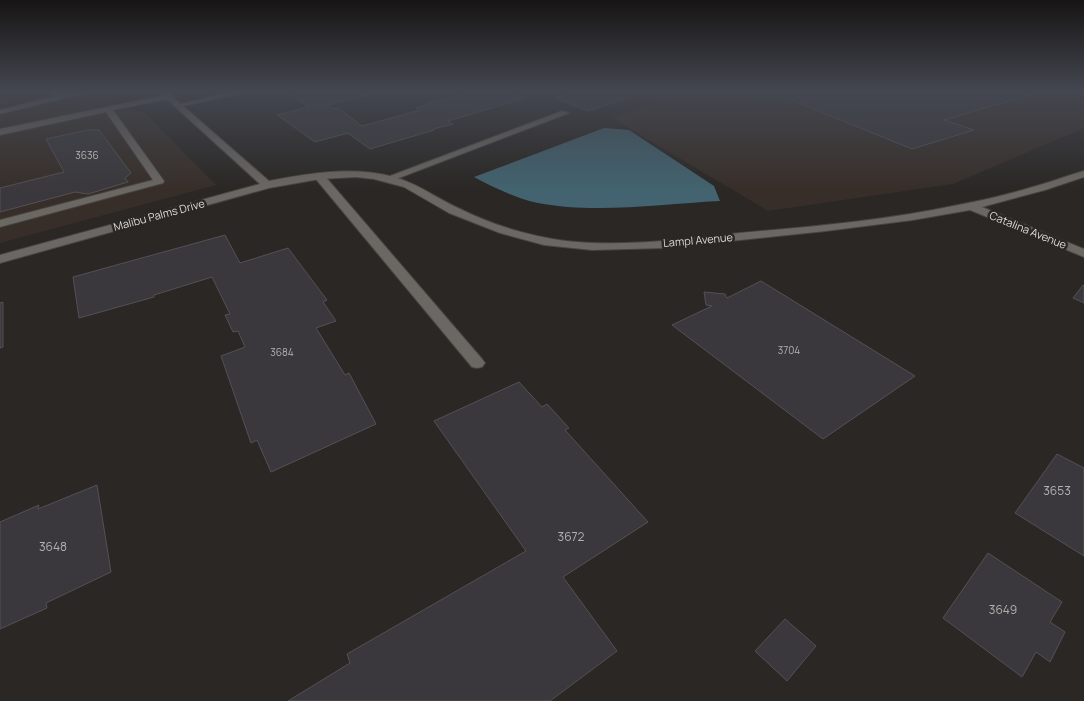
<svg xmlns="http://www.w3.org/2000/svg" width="1084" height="701" font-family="Manrope,sans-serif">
	<rect width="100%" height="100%" fill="#2a2724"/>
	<g fill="#372e29">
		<path d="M0,92h88l18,9 39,12 71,72 -216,58z"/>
		<path d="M681,92h403v36l-131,56 -185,27 -156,-93z"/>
	</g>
	<path fill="#42636f" d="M604,128l25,2 85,56 6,15c-58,3 -125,13 -182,2 -23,-5 -43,-15 -64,-26z"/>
	<g fill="#3a383c" stroke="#545156">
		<path d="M0,92h3l4,10 -7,2z"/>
		<path d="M307,92h73l-52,13 6,4 4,-1 24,18 58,-16 -4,-2 17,-6 39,-10h39l14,6 -77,23 5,3 -20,5 1,1 -64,19 -22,-16 -33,9 -38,-27 32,-8 -18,-12z"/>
		<path d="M571,92h76l-59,19 -33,-13z"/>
		<path d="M772,92h268l-96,28 30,10 -62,19z"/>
		<path d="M87,130h12l32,43 -6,5 3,4 -40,12 -13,-2 -75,20v-24l64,-16 -18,-33z"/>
		<path d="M225,235l15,28 48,-15 39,52 -4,2 13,19 -20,7 29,47 4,-2 27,51 -105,48 -14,-32 -6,3 -30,-87 24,-9 -7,-16 -5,1 -8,-17 5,-1 -18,-37 -58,18v2l-75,21 -6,-41z"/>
		<path d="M761,281l154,95 -92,63 -151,-114 40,-19 -6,-1 -2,-13 21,2 2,4z"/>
		<path d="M1083,285l1,1v17l-11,-5z"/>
		<path d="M3,302v45l-3,1v-45z"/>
		<path d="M519,382l23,25 5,-3 22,24 -4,2 83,92 -85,55 54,74 -67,50h-262l62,-38 -3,-9 179,-103 -92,-130z"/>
		<path d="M1057,454l27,14v88l-69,-43z"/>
		<path d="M97,485l14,87 -65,31 1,5 -47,21v-107l39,-17 -1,4z"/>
		<path d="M988,553l74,49 -12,20 15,10 -15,30 -14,-10 -14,25 -79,-59z"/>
		<path d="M785,619l31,27 -29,35 -32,-30z"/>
	</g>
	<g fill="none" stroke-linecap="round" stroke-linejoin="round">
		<g stroke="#474441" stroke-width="2">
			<g id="service">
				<path d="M50,92h9l3,2 29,-2 -91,22v-4l55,-14z"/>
				<path d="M231,92h14l-65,15 -4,-2z"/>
				<path d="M170,94h3v4l-60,12 51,71 -1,2 -163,44v-7l153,-40 -47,-68 -106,23v-6z"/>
				<path d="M562,111l7,2 -178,68 -4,1 -5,-3z"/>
				<path d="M319,173l4,1 159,185 3,4 -3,4 -5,1 -5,-1 -157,-189v-4z"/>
			</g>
		</g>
		<g stroke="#474441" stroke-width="2">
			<path id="minor" d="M159,92h8l102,89c41,-8 84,-15 125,-4 23,6 42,21 64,31 34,17 70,28 108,33 54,6 109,-1 163,-7 77,-7 154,-13 229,-29 27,-5 52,-11 78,-19 16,-4 32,-11 48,-15v6l-39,13 -63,17 102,42v8l-114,-47 -57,10 -87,11 -161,17 -73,2 -48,-5 -44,-12 -51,-20 -45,-26 -30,-8 -18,-2 -36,2 -51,9 -269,75v-8l260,-71z"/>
		</g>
		<use href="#service" fill="#6b6763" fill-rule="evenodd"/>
		<use href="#minor" fill="#6b6763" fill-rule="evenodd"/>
	</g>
	<linearGradient id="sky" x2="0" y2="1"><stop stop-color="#171514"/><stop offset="0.48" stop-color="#444750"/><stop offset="1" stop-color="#444750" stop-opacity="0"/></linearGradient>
	<rect width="1084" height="190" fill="url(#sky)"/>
	<g text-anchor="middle" stroke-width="5" stroke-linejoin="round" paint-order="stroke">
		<g font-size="10" fill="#b3b0b0">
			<text x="87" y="159">3636</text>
			<text x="789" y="354">3704</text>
			<text x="282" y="356">3684</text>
		</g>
		<g font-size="11" fill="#dbd8d6" stroke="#2a2724">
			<text transform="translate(159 215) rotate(-15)" y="4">Malibu Palms Drive</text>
			<text transform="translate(1028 230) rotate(22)" y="4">Catalina Avenue</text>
			<text transform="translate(698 240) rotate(-5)" y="4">Lampl Avenue</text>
		</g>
		<g font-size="12" fill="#b3b0b0">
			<text x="1057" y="495">3653</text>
			<text x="571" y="541">3672</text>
			<text x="53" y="551">3648</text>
			<text x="1003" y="614">3649</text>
		</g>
	</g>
</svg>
